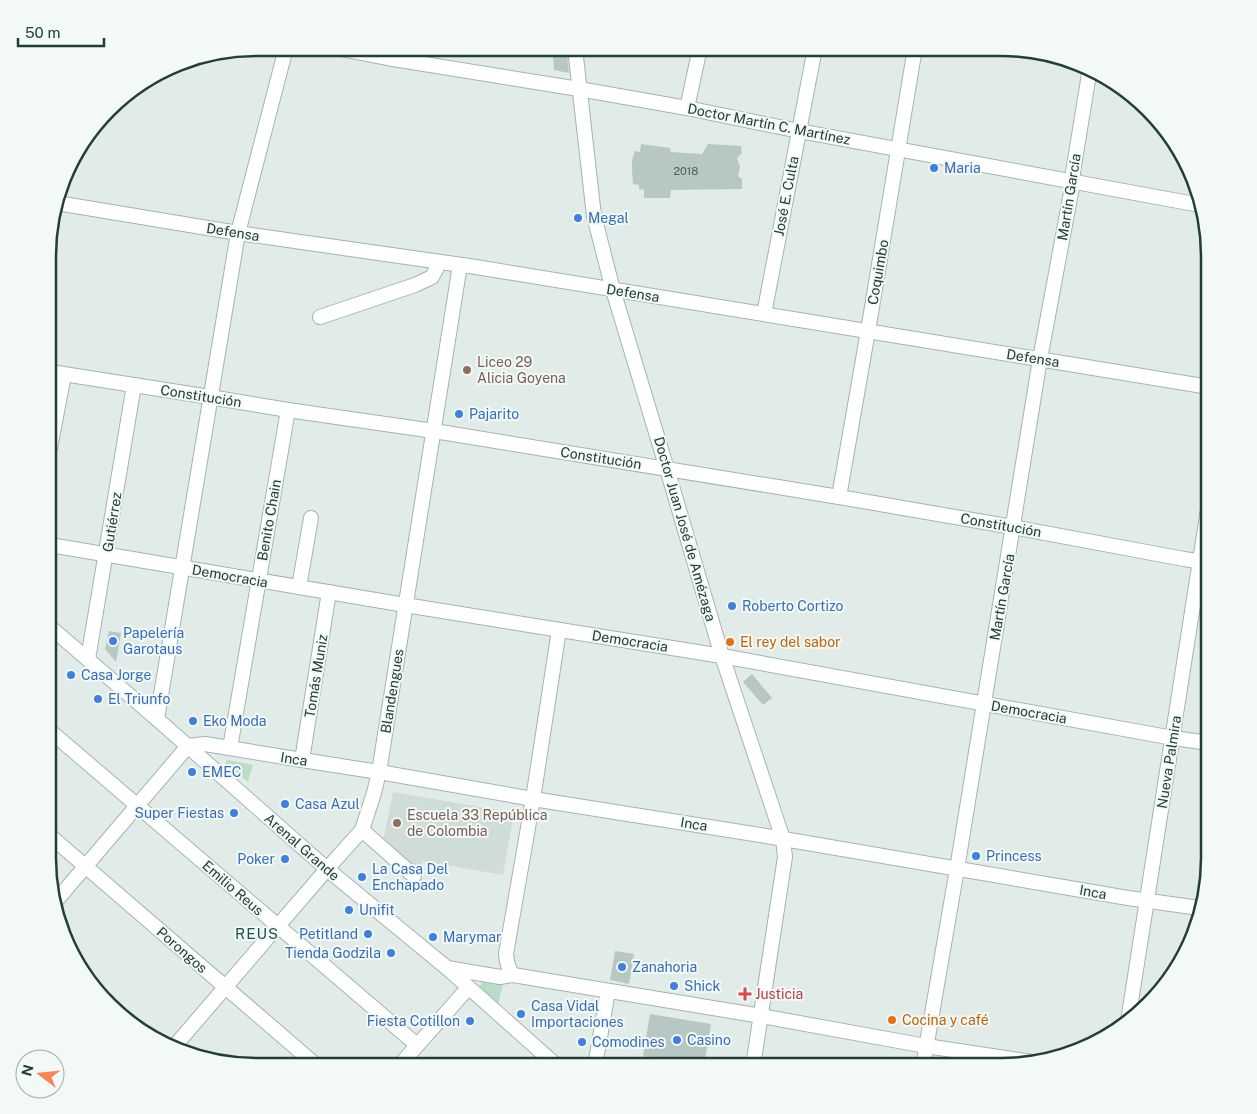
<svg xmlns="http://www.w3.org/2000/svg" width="1257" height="1114" font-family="'Public Sans',sans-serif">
	<rect width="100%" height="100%" fill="#e1ece8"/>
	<path fill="#cfdcd7" d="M393,792l121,21 -11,62 -80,-14 -4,19 -1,-1v-10l-35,-29z"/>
	<g fill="#b9dec5">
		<path d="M228,760l25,5 -5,16h-1l-21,-17v-3z"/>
		<path d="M486,980l17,3 -5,23 -17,-15 -1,-5 2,-4z"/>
	</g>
	<g fill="#b7c7c1">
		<path d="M567,54l2,19 -15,-3 -1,-15z"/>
		<path d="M641,144l29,4 1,4 31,2 6,-10 33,2 1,7 -5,5 3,9 -2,9 4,3v10l-71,1 -1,8h-26v-8l-5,-1v-4l-6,-1 -1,-14v-10l3,-9 5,1z"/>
		<path d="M109,631l12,2 -5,29 -11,-13z"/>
		<path d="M752,674l20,24 -9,7 -20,-23z"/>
		<path d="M615,951l19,3 -5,30 -19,-4z"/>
		<path d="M650,1014l61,10 -7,42 -61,-10z"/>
	</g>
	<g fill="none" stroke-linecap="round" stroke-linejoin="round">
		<g stroke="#a4b4b0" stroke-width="16">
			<g id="minor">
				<path d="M336,48l51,10 192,31 108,19 112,23 401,74"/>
				<path d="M575,48l19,168 19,74 54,179 55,187 61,183 2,18 -32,209"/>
				<path d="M687,108l13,-60"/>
				<path d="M57,203l181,30 238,34 733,120"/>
				<path d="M764,314l51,-266"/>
				<path d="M320,317l95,-32 17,-8 8,-15"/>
				<path d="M51,372l159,25 78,13 146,21 405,66 174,30 171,32 25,4"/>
				<path d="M50,448l14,-73"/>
				<path d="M839,497l29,-166 47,-283"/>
				<path d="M50,545l355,60 317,51 451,82 36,5"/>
				<path d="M299,587l12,-69"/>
				<path d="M49,626l108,93 170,150 120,99 110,98"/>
				<path d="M88,659l46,-274"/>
				<path d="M157,719l81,-486 48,-185"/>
				<path d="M49,730l368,315"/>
				<path d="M230,748l58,-338"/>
				<path d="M302,760l27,-168"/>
				<path d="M362,830l52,46"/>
				<path d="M48,834l269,232"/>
				<path d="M55,902l133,-156 17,-2 97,16 77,12 154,27 233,37 362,62 71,10"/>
				<path d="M447,968l53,9 13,-2 248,41 165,30 106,16"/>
				<path d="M513,975c-5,-7 -6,-12 -7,-21l27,-155 26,-169"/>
				<path d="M1128,1021l81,-518"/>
				<path d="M173,1048l154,-179 35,-39 12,-37 5,-21 81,-507"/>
				<path d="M399,1066l69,-78"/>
				<path d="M595,1066l13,-75"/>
				<path d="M923,1066l34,-197 83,-510 33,-177v-10l17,-104"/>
			</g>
		</g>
		<use href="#minor" stroke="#fff" stroke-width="14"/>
	</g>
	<g fill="#3f7fe0" stroke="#f2f9f6" stroke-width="2">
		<circle cx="934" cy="168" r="5"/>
		<circle cx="578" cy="218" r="5"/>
		<circle cx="459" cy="414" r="5"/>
		<circle cx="732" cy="606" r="5"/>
		<circle cx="113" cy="641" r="5"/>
		<circle cx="71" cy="675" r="5"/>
		<circle cx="98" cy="699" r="5"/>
		<circle cx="193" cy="721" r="5"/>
		<circle cx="192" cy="772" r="5"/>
		<circle cx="285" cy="804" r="5"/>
		<circle cx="234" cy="813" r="5"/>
		<circle cx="976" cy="856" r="5"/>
		<circle cx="285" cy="859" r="5"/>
		<circle cx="362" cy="877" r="5"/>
		<circle cx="349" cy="910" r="5"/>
		<circle cx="368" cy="934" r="5"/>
		<circle cx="433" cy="937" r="5"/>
		<circle cx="391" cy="953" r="5"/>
		<circle cx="622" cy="967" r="5"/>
		<circle cx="674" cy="986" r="5"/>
		<circle cx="521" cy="1014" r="5"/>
		<circle cx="470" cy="1021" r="5"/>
		<circle cx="677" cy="1040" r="5"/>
		<circle cx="582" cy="1042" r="5"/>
	</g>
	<g fill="#8d6e63" stroke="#f2f9f6" stroke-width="2">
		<circle cx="467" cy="370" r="5"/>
		<circle cx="397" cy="823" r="5"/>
	</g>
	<g fill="#e8710a" stroke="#f2f9f6" stroke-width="2">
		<circle cx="730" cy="642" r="5"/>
		<circle cx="892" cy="1020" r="5"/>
	</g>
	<path fill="#e0444e" stroke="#f2f9f6" stroke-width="2" d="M742.5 986.5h5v5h5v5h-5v5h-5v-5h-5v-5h5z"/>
	<g text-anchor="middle" stroke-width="4" stroke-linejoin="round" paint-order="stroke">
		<g font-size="11" fill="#46605a">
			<text x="686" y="175">2018</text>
		</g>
		<g font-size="14" fill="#213e38" stroke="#f2f9f6">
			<text transform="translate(769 124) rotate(11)" y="5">Doctor Martín C. Martínez</text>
			<text transform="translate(786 196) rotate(-79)" y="5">José E. Culta</text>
			<text transform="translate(1069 197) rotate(-81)" y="5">Martín García</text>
			<text transform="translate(233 232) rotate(9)" y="5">Defensa</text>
			<text transform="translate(878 272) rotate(-80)" y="5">Coquimbo</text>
			<text transform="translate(633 293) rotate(9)" y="5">Defensa</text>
			<text transform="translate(1033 358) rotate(9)" y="5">Defensa</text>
			<text transform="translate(201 396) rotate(9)" y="5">Constitución</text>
			<text transform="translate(601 458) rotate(9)" y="5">Constitución</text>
			<text transform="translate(269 520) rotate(-80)" y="5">Benito Chain</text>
			<text transform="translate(112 522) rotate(-81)" y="5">Gutiérrez</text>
			<text transform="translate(1001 525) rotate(10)" y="5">Constitución</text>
			<text transform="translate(685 529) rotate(74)" y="5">Doctor Juan José de Amézaga</text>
			<text transform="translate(230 576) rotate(10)" y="5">Democracia</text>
			<text transform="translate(1002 597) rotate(-80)" y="5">Martín García</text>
			<text transform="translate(630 641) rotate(9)" y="5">Democracia</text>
			<text transform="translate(316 676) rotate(-81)" y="5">Tomás Muniz</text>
			<text transform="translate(392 691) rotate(-81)" y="5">Blandengues</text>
			<text transform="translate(1029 712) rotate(10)" y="5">Democracia</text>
			<text transform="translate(294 759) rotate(9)" y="5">Inca</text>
			<text transform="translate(1169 762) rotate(-81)" y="5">Nueva Palmira</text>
			<text transform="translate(694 824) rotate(9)" y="5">Inca</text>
			<text transform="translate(302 847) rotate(41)" y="5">Arenal Grande</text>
			<text transform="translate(233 888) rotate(41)" y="5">Emilio Reus</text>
			<text transform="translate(1093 892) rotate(10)" y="5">Inca</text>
			<text transform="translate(182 950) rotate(41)" y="5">Porongos</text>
		</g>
		<g font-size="14" fill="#366cbe" stroke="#f2f9f6" text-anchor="start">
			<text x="944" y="173">Maria</text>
			<text x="588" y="223">Megal</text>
			<text x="469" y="419">Pajarito</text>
			<text x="742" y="611">Roberto Cortizo</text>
			<text x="123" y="638">Papelería<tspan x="123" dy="16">Garotaus</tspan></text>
			<text x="81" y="680">Casa Jorge</text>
			<text x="108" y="704">El Triunfo</text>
			<text x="203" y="726">Eko Moda</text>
			<text x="202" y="777">EMEC</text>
			<text x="295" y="809">Casa Azul</text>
			<text x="224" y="818" text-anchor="end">Super Fiestas</text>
			<text x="986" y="861">Princess</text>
			<text x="275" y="864" text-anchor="end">Poker</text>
			<text x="372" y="874">La Casa Del<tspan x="372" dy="16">Enchapado</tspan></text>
			<text x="359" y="915">Unifit</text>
			<text x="358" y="939" text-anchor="end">Petitland</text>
			<text x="443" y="942">Marymar</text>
			<text x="381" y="958" text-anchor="end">Tienda Godzila</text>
			<text x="632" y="972">Zanahoria</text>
			<text x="684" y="991">Shick</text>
			<text x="531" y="1011">Casa Vidal<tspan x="531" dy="16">Importaciones</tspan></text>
			<text x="460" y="1026" text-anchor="end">Fiesta Cotillon</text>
			<text x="687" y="1045">Casino</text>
			<text x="592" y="1047">Comodines</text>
		</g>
		<g font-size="14" fill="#785e54" stroke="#f2f9f6" text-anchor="start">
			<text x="477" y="367">Liceo 29<tspan x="477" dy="16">Alicia Goyena</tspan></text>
			<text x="407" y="820">Escuela 33 República<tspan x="407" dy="16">de Colombia</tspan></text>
		</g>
		<g font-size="14" fill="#c56008" stroke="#f2f9f6" text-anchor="start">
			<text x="740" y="647">El rey del sabor</text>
			<text x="902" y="1025">Cocina y café</text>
		</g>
		<g font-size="14" fill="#be3a42" stroke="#f2f9f6" text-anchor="start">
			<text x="755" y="999">Justicia</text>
		</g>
		<g font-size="15" letter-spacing="1" fill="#1c5147" stroke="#f2f9f6">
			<text x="257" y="939">REUS</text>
		</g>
	</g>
	<path d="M0 0H1257V1114H0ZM256 56H1001A200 200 0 0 1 1201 256V858A200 200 0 0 1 1001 1058H256A200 200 0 0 1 56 858V256A200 200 0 0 1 256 56Z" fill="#f2f9f6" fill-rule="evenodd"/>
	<path fill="none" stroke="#213e38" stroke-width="2.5" d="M256 56H1001A200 200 0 0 1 1201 256V858A200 200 0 0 1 1001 1058H256A200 200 0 0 1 56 858V256A200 200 0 0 1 256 56Z"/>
	<g transform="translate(40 1074) rotate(286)"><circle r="24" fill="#f2f9f6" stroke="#9eaeaa"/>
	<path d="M0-4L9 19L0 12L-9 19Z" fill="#f68655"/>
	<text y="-8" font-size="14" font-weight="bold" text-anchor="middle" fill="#213e38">N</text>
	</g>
	<path d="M18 38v8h86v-8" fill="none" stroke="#213e38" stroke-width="2.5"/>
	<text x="25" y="38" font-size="15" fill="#213e38" stroke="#f2f9f6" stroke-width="4" paint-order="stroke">50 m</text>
</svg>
